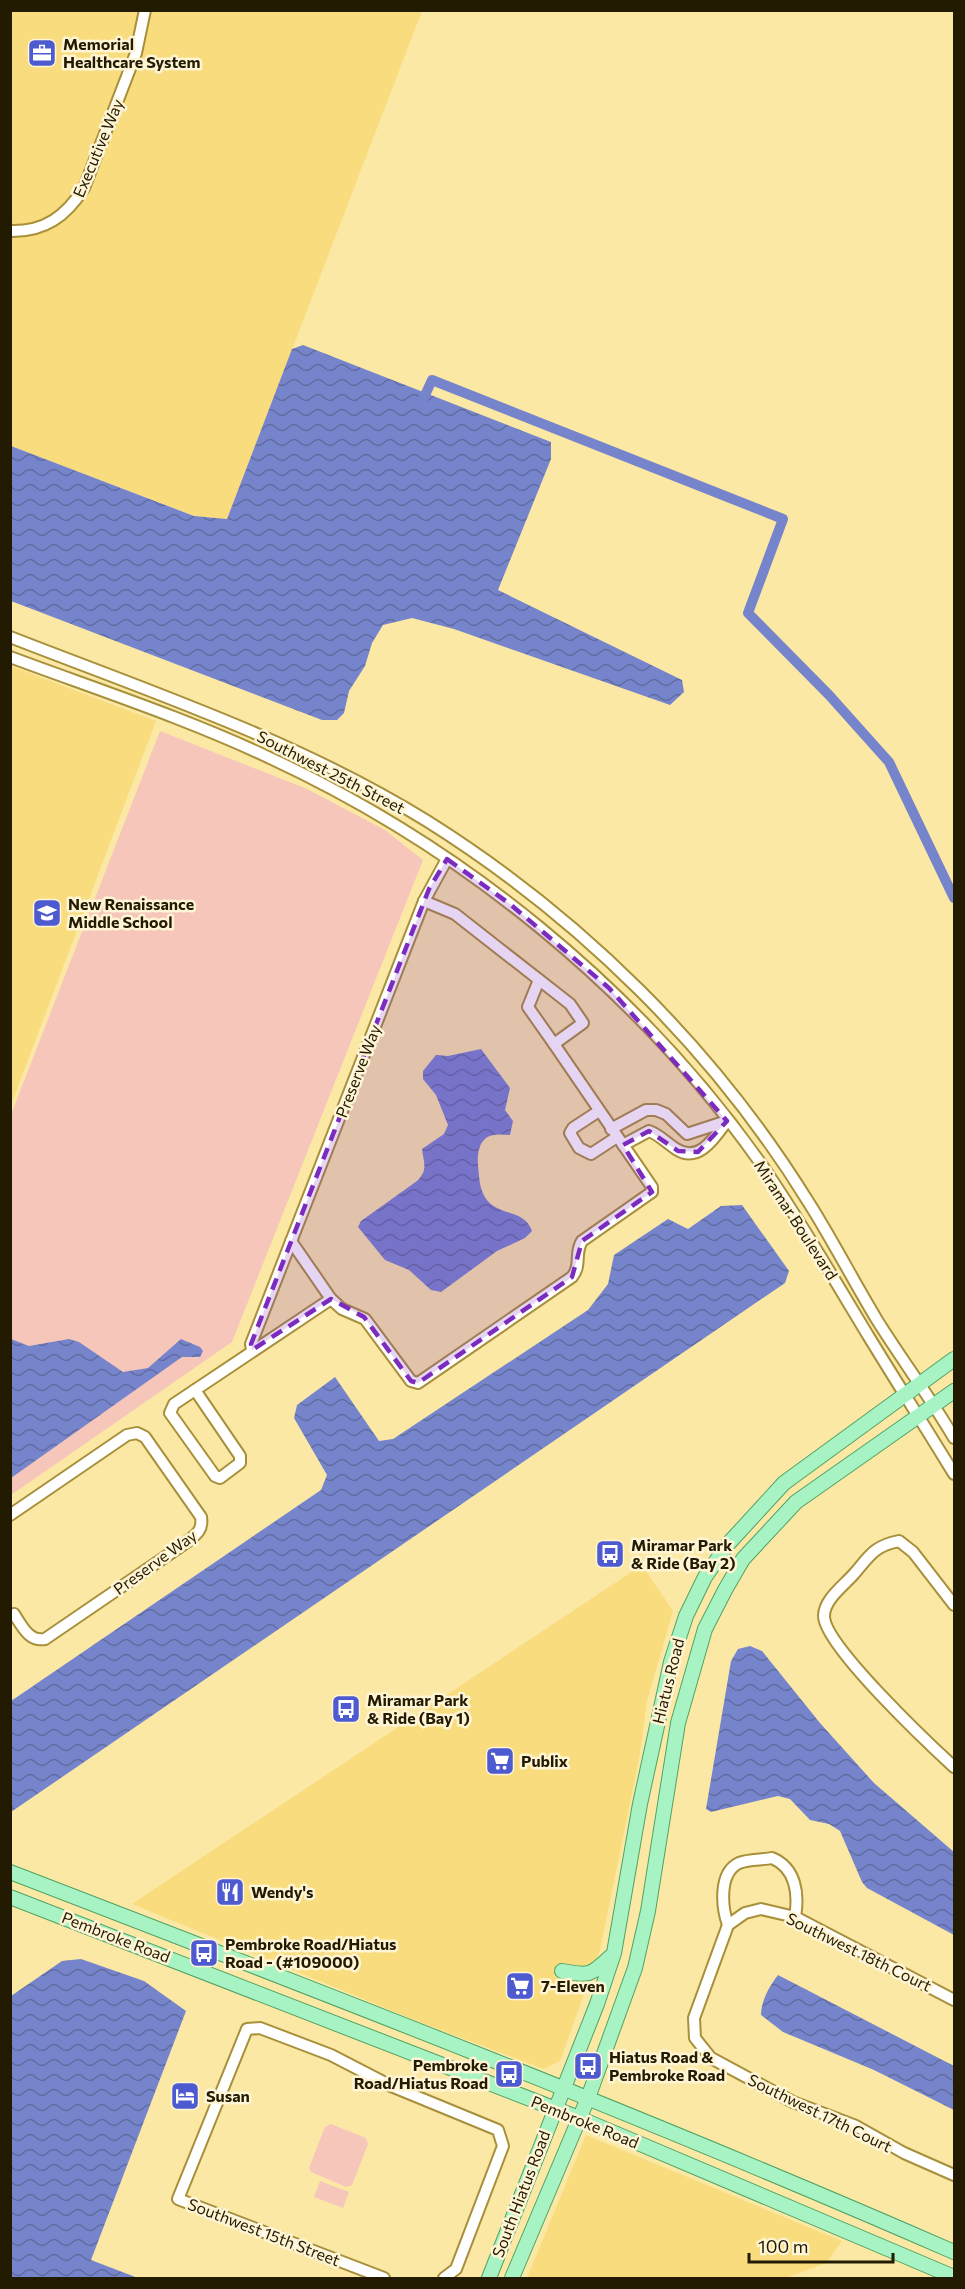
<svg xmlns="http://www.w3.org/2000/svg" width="965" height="2289" font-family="Commissioner,sans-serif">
	<defs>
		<pattern id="water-waves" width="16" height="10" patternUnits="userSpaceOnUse" patternTransform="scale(1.5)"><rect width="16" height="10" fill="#7685cb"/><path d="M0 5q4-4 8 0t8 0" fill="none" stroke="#606ca2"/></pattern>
	</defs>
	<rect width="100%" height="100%" fill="#fbe8a5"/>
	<g fill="#f8dc7e">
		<path d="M10,11h412l-195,508 -32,-3 -184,-70z"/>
		<path d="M11,666l145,55 -145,384z"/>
		<path d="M642,1565l31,46 -26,90 -8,58 -39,191 -40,111 -16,8 -122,-46 -290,-119z"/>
		<path d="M586,2135l256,106 -16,22 -40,15h-259z"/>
	</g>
	<g fill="#f6c6bb">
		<path d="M160,731l147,58 78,41 38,30 -191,482 -221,153 -1,-378z"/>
		<path d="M331,2124l35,14 2,6 -16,41 -6,2 -35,-15 -2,-4 16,-41z"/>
		<path d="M320,2181l29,11 -6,16 -29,-11z"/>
	</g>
	<g fill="url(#water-waves)">
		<path d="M303,345l248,97v17l-53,131 184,90 2,12 -14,13 -216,-76 -42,-11 -29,7 -11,18 -7,23 -16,25 -5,22 -7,7h-15l-311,-119v-155l183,70 33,3 65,-170z"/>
		<path d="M481,1049l29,39 -5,22 8,11 -3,14c-12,-1 -23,-2 -29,9 -5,11 -3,20 -2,32 4,48 43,26 53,55l-7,7 -28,13 -56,41 -10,-2 -22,-20 -24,-10 -27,-33 3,-6 56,-40c11,-11 7,-17 5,-32l22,-15 4,-9 -12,-30 -13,-16v-8l13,-16 12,1z"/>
		<path d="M742,1205l47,66 -4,12 -774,529v-111l310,-211 6,-15 -33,-57 3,-13 38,-28 44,64 14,-2 195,-129 20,-26 6,-29 54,-36 20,10 33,-23z"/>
		<path d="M11,1339l18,7 40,-7 10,3 44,30 25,-4 33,-29 19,8 3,4 -3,6h-18l-171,121z"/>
		<path d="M750,1646l12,5 58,72 54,60 80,69v83l-87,-47 -5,-6 -22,-51 -11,-7 -19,-4 -20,-21 -12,-3 -67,16 -5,-3 25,-148 7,-12z"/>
		<path d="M81,1959l63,22 42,30 -95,249 47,18h-127v-282l51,-35z"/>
		<path d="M778,1975l176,91v44l-80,-40 -91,-38 -22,-17c0,-14 9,-30 17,-40z"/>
	</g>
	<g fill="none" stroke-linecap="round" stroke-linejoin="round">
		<path stroke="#7685cb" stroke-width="10" d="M420,406l12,-26 351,139 -35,94 81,82 60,67 65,136"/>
		<g stroke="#a8903a" stroke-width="14">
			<g id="minor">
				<path d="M10,231c35,1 56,-15 74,-43l52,-135 9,-43"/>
				<path d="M10,637c141,55 288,104 417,184 153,96 287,228 382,382 24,38 45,79 68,117 25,40 53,77 77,118"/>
				<path d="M10,657c86,32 178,62 260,101 192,89 366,230 489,403 40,57 74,117 110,176 28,46 57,91 85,137"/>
				<path d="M539,980l-11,27 26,37"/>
				<path d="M599,1111l-26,17 -3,5 9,15 12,6 26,-17"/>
				<path d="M611,1129l35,-19h10l10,4 21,20 40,-13"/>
				<path d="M623,1145l26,-14c11,4 16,11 27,18 23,15 39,-12 51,-28"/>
				<path d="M291,1241l40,58 11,10 23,10 46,62 7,2 154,-106c10,-12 2,-24 10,-36l70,-49v-5l-98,-143 29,-21 -13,-19 -115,-90 -31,-13"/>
				<path d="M252,1350l-1,-6 173,-443 23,-42"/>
				<path d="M195,1390l45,66v7l-20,15 -5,-2 -45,-63 4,-9z"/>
				<path d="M195,1390l136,-91"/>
				<path d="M10,1515l117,-80 10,-2 8,4 56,80c2,13 -4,17 -14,25l-142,97c-16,3 -23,-13 -31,-25l-4,2"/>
				<path d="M954,1605l-41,-53 -14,-11c-26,5 -30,16 -46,34 -10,11 -29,25 -29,41 0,29 105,128 130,151"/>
				<path d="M728,1925c-6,-17 -10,-52 11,-62 9,-4 23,-3 33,-5 24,10 27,36 23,59"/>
				<path d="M954,2000l-159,-83 -34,-8 -16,4 -17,12 -34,93 1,20 16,20 82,44 63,24 48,27 50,22"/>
				<path d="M384,2278l-206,-79 69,-170 13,-1 71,27 60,31 107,44 5,16 -47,123 -12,9"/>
			</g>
		</g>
		<g stroke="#52a265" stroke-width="16">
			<g id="major">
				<path d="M10,1872c317,122 633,244 944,380"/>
				<path d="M10,1897l569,221 375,159"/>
				<path d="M562,1971c27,5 28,5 48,-14"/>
				<path d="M489,2278l108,-274 17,-51 26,-149 31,-142 15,-46 19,-39 23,-33 56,-61 170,-124"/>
				<path d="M512,2278l76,-180 47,-130 13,-57 30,-188 27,-94 20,-39 18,-31 53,-57 158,-111"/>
			</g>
		</g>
		<use href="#minor" stroke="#fff" stroke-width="10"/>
		<use href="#major" stroke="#a7f3c3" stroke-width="14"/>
	</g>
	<path fill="#7b2cbf" fill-opacity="0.2" stroke="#7b2cbf" stroke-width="4.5" stroke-dasharray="12 8" stroke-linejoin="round" d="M447,859l63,45 99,84 118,133 -29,31 -20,-1 -29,-20 -26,14 29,47 -70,49 -10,36 -154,106 -7,-2 -47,-64 -33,-18 -79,51 -1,-6 178,-455z"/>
	<defs>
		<g id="office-square" transform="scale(1.5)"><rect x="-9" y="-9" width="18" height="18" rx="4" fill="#4d5ad0" stroke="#fff5d5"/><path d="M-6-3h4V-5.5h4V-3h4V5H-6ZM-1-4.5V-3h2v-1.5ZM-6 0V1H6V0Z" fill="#fff"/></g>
		<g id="school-square" transform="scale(1.5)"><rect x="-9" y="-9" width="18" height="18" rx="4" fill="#4d5ad0" stroke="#fff5d5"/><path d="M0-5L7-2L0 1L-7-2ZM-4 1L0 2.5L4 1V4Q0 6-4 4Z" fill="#fff"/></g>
		<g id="bus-square" transform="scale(1.5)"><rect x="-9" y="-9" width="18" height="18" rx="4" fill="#4d5ad0" stroke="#fff5d5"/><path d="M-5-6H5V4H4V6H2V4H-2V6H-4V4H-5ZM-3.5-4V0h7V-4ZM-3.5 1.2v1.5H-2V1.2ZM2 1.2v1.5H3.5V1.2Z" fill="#fff"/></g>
		<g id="supermarket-square" transform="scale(1.5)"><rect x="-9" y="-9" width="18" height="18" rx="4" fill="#4d5ad0" stroke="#fff5d5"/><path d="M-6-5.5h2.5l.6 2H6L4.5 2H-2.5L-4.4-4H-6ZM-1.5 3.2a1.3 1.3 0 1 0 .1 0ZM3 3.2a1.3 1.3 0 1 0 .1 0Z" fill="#fff"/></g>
		<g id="restaurant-square" transform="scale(1.5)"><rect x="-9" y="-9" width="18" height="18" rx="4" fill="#4d5ad0" stroke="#fff5d5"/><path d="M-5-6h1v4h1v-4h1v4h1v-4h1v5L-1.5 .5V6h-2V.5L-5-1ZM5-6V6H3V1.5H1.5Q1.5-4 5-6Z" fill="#fff"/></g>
		<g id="hotel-square" transform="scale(1.5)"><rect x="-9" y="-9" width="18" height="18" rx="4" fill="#4d5ad0" stroke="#fff5d5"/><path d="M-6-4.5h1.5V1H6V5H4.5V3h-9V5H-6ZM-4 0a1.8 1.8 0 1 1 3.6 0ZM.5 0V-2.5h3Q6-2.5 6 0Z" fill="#fff"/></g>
	</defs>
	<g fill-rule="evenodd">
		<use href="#office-square" x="42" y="53"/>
		<use href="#school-square" x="47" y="913"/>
		<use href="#bus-square" x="610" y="1554"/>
		<use href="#bus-square" x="346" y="1709"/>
		<use href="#supermarket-square" x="500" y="1761"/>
		<use href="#restaurant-square" x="230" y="1892"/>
		<use href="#bus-square" x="204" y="1953"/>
		<use href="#supermarket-square" x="520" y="1986"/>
		<use href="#bus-square" x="588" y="2066"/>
		<use href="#bus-square" x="509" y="2074"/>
		<use href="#hotel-square" x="185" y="2096"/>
	</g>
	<g text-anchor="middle" stroke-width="5" stroke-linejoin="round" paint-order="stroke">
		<g font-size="16" font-weight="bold" fill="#221a01" stroke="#fff5d5" text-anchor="start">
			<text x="63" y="50">Memorial<tspan x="63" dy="18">Healthcare System</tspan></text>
			<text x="68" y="910">New Renaissance<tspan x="68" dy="18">Middle School</tspan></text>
			<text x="631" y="1551">Miramar Park<tspan x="631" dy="18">&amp; Ride (Bay 2)</tspan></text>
			<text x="367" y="1706">Miramar Park<tspan x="367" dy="18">&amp; Ride (Bay 1)</tspan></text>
			<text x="521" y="1767">Publix</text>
			<text x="251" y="1898">Wendy's</text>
			<text x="225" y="1950">Pembroke Road/Hiatus<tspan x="225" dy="18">Road - (#109000)</tspan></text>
			<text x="541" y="1992">7-Eleven</text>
			<text x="609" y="2063">Hiatus Road &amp;<tspan x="609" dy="18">Pembroke Road</tspan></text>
			<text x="488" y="2071" text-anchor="end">Pembroke<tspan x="488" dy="18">Road/Hiatus Road</tspan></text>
			<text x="206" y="2102">Susan</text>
		</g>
		<g font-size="16" fill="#221a01" stroke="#fff5d5">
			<text transform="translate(98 148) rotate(-67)" y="6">Executive Way</text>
			<text transform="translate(331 772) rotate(27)" y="6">Southwest 25th Street</text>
			<text transform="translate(358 1071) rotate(-69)" y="6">Preserve Way</text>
			<text transform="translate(796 1220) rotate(57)" y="6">Miramar Boulevard</text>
			<text transform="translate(155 1562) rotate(-36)" y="6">Preserve Way</text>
			<text transform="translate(668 1681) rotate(-76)" y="6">Hiatus Road</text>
			<text transform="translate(116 1937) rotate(21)" y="6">Pembroke Road</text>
			<text transform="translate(859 1952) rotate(26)" y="6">Southwest 18th Court</text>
			<text transform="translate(820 2113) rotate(26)" y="6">Southwest 17th Court</text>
			<text transform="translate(585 2122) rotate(22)" y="6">Pembroke Road</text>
			<text transform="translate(521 2194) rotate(-69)" y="6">South Hiatus Road</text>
			<text transform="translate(264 2232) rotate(21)" y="6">Southwest 15th Street</text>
		</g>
	</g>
	<rect width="965" height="2289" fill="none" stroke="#221a01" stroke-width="24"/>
	<path d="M749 2253v9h144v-9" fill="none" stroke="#221a01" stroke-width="3"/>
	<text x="758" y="2253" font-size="18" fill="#221a01" stroke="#fff5d5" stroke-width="4.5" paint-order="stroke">100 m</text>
</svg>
